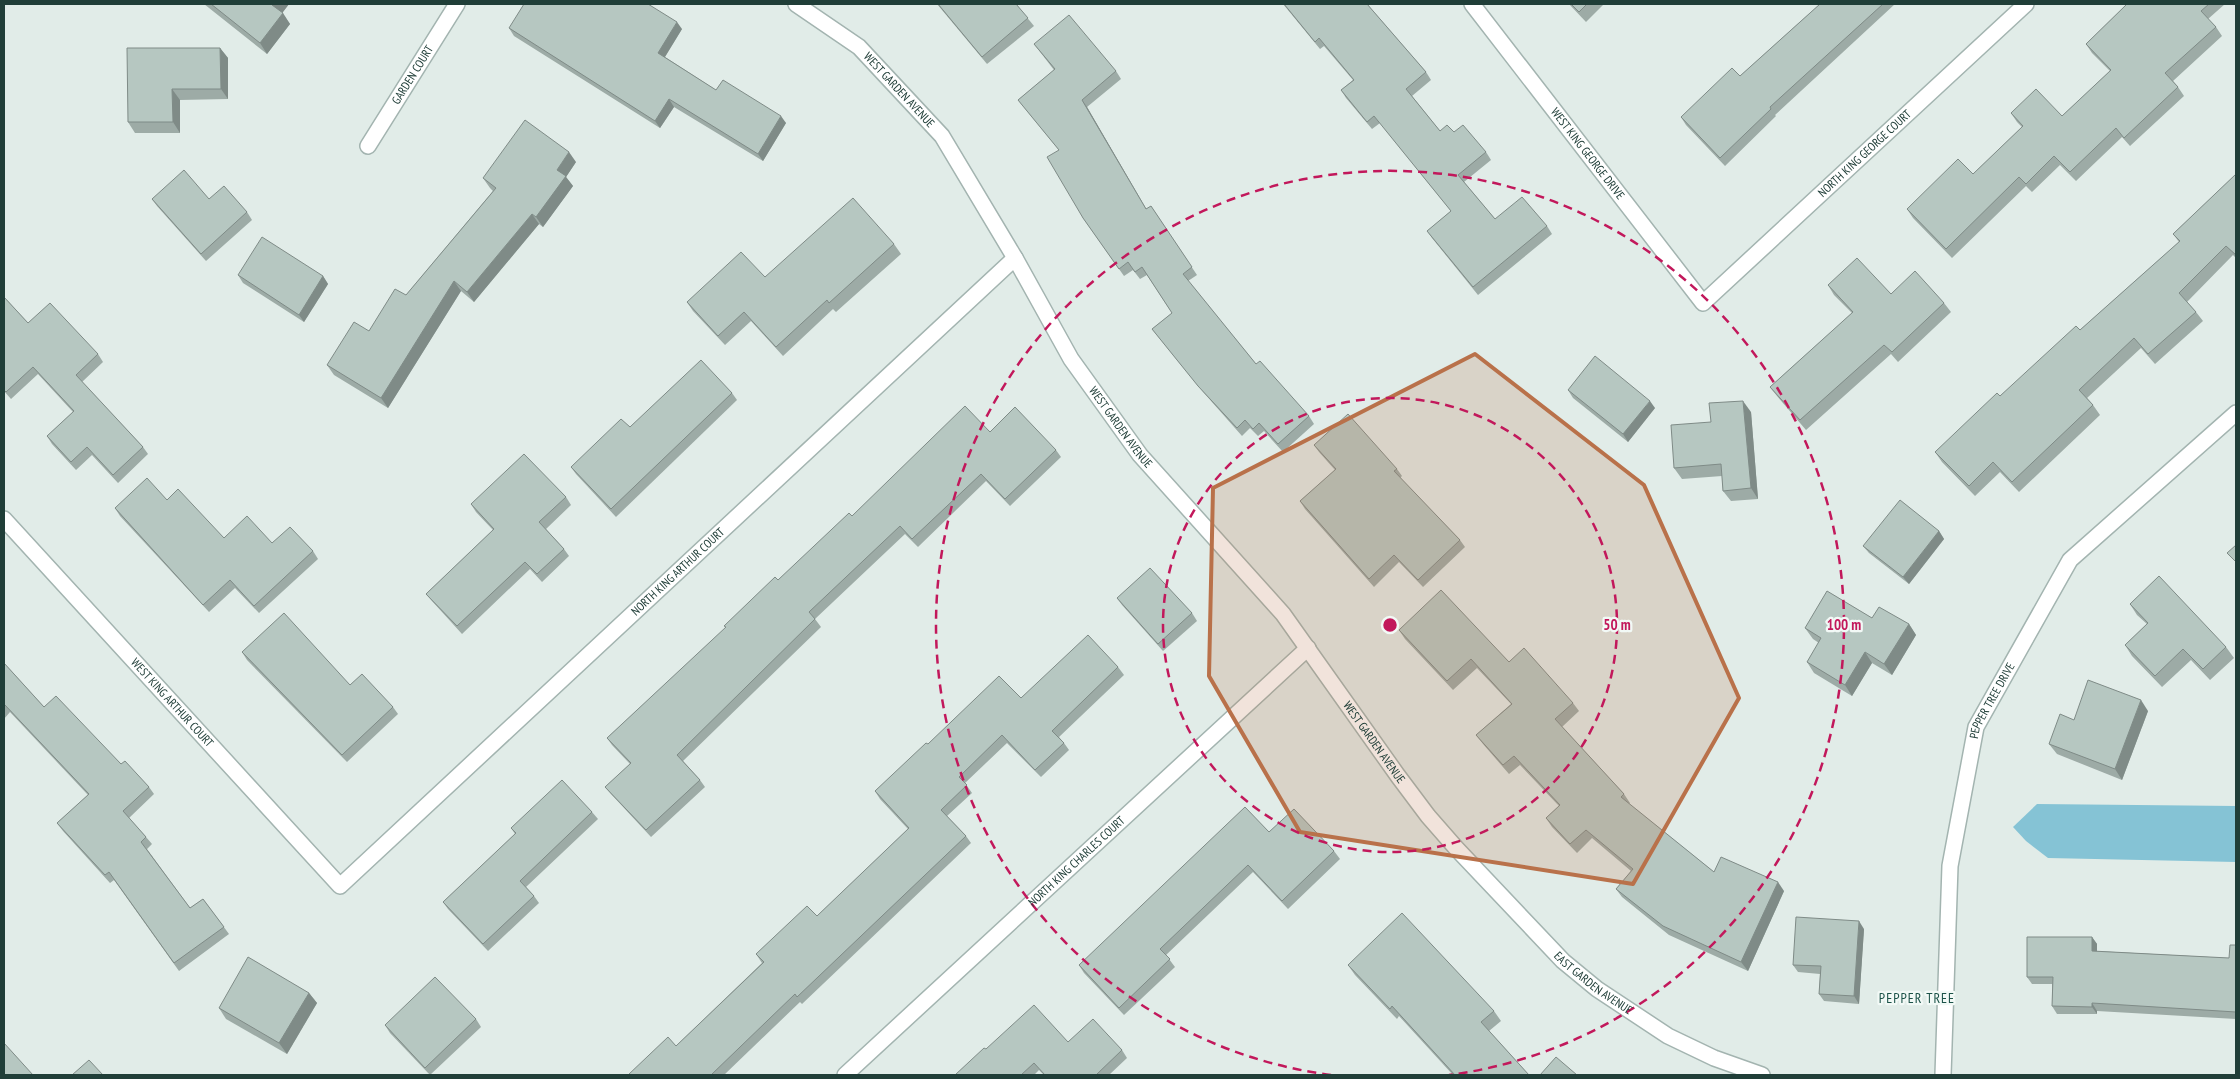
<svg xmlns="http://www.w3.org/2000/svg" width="2240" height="1079" font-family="'PT Sans Narrow',sans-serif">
	<rect width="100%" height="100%" fill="#e1ece8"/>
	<path fill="#85c3d5" d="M2037,804l199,2v56l-188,-4 -22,-17 -13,-14z"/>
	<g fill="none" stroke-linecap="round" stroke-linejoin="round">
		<g stroke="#a3b4b0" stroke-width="18">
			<g id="minor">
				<path id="s1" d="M796,4l63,43 83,89 73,122 56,101 69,96 143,159 115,162 30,40 28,32 107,113 34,28 71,47 46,22 48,17"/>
				<path id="s2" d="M1472,4l231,299 323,-299"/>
				<path id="s3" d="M368,146l89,-142"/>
				<path id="s4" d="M4,519l336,367 675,-628"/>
				<path id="s5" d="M845,1075l463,-427"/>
				<path id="s6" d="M1943,1075l7,-209 26,-139 94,-167 166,-147"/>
			</g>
		</g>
		<use href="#minor" stroke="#fff" stroke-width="15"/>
	</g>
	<g fill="#9daba6">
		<path d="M204,4h85l-7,9 8,11 -23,30z"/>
		<path d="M937,4h79l18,22 -47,38z"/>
		<path d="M1283,4h84l59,68 5,8 -19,16 28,35 14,1 32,20 5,8 -27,22 31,37 52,7 5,8 -74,61 -46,-57 -5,-7 24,-20 -71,-88 -8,6 -26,-31 -5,-8 12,-10 -29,-34 -4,3z"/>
		<path d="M1569,4h35l-18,18z"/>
		<path d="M1820,4h75l-120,111 1,1 -51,50 -39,-41 -5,-8 59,-41z"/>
		<path d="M2127,4h98l-17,15 8,8 6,9 -49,45 5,6 6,9 -54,50 -8,-9 -46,44 -16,-16 -28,27 -6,-6 -74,72 -39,-40 -6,-9 66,-35 49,-47 -5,-5 -6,-9 51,3 48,-45 -18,-18 -6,-9z"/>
		<path d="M509,28l173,1 -17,28 51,33 70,33 -23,38 -89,-54 -14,21 -146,-92z"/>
		<path d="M1034,44l82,27 5,8 -34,28 59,102 5,-3 46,69 -9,6 68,83 53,52 5,8 -31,28 -19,-21 -6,5 -8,-8 -8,8 -38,-43 -52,-64 20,-16 -25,-38 -7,4 -7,-9 -9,6 -41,-58 -24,-68 -41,-50 36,-30z"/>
		<path d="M220,48l8,10v41l-48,1v33h-45l-7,-11z"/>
		<path d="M576,162l-10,15 7,9 -30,41 -4,-3 -65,78 -13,-11 -73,117 -54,-33 -7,-10 42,-34 37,-36 87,-104 -3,-3 -7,-10z"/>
		<path d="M2236,174v84l-3,-3 -46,47 9,10 7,9 -48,43 -14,-16 -54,50 6,7 7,10 -81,77 -19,-20 -25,24 -33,-34 -7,-10 65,-56 80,-66 99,-88 -6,-8z"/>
		<path d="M152,199h57l38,13 5,8 -46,41 -49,-55z"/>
		<path d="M894,244l7,10 -65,58 -3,-3 -50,47 -32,-35 -26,24 -32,-34 -6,-9 78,-25z"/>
		<path d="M238,275l85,1 5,8 -24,38 -61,-39z"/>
		<path d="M1828,285l63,9 53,9 7,9 -53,50 -7,-8 -85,76 -29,-34 -7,-9 82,-74 -18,-18z"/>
		<path d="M4,297l24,26 70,31 5,8 -21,20 61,65 5,7 -30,29 -26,-28 -16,15 -24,-26 -5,-8 26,-24 -35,-38 -27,25 -7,-8z"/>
		<path d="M1568,390l87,18 -27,34 -55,-44z"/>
		<path d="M732,393l5,7 -121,117 -40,-43 -5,-7 59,-40z"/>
		<path d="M1751,412l7,87 -27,2 -8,-10 -1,-15 -40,3 -8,-11 37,-46z"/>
		<path d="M1314,445l83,24 5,7 -2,2 60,62 5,7 -42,40 -24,-25 -25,25 -69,-78 -5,-8 35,-31 -16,-18z"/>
		<path d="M1056,450l5,7 -51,49 -24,-25 -68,66 -13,-13 -90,85 6,8 -138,134 17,19 5,7 -54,50 -40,-43 -6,-7 25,-23 -18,-19 -5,-7 171,-158 74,-64z"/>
		<path d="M566,497l5,8 -25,24 18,20 5,7 -27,26 -12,-13 -68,65 -30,-33 -6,-7 67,-64 -17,-18 -5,-8z"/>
		<path d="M167,500l57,38 48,5 41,8 5,8 -59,54 -24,-25 -26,24 -89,-96 -5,-8z"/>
		<path d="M1939,531l5,8 -35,45 -40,-31 -6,-7z"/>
		<path d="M1117,598l75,15 5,8 -34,30 -41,-46z"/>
		<path d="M2130,604l96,43 8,11 -24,22 -19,-20 -29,27 -30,-31 -7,-11 22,-21 -10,-9z"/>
		<path d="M1872,618l37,6 7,11 -24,40 -20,-12 -20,33 -38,-23 -7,-11 12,-19 -6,-4 -8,-11z"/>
		<path d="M1399,630l110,32 64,41 6,8 -17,16 62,67 6,9 -1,1 85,68 70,19 -36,80 -79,-36 -47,-38 -6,-8 15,-18 -39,-33 -15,15 -25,-26 -6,-9 13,-12 -39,-41 -11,9 -26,-30 -7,-9 35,-31 -34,-36 -24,22 -48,-51z"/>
		<path d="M242,652l108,33 43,22 5,7 -51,48 -100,-102z"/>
		<path d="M4,663l40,44 77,57 28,23 5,7 -25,24 17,19 6,7 -5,5 43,59 13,-9 26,35 -50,37 -65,-91 -4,3 -47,-52 -6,-8 31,-28 -78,-83 -6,7z"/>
		<path d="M1118,667l6,8 -65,62 5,6 5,7 -28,27 -34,-34 -42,40 7,10 -25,23 19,20 5,7 -169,161 -2,-2 -76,73h-96l48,-29 86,-83 -6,-9 61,-38 91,-87 -28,-30 -5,-8 53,-47 93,-46z"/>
		<path d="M2148,711l-26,69 -65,-26 -8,-10 25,-24z"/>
		<path d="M592,812l6,7 -72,68 8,9 5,7 -51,48 -40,-42 -5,-7 72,-68 -4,-6z"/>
		<path d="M1269,832l65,19 6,8 -52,50 -35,-37 -87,83 9,12 -51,48 -40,-42 -5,-8z"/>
		<path d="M1864,929l-5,75 -35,-3 -5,-7 1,-20 -22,-2 -5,-7z"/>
		<path d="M2092,937l5,7v7l132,7 7,-13v74l-139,-8v3h-40l-5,-8v-22h-20l-5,-7z"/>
		<path d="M1348,965l146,46 7,10 -12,10 40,44h-76l-54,-59 -2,3 -42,-44z"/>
		<path d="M309,993l8,10 -30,51 -61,-35 -7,-11z"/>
		<path d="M476,1019l5,8 -51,48 -40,-42 -5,-8z"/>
		<path d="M1068,1042l54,8 5,8 -18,17h-65l-5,-5 -5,5h-79l31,-26z"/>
	</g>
	<g fill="#7f8b87">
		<path d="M273,4h16l-9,12 -8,-11z"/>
		<path d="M283,13l7,11 -23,30 -7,-11z"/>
		<path d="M677,22l5,7 -19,31 -5,-7z"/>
		<path d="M220,48l8,10v41l-7,-10z"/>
		<path d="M172,89l8,11v33l-7,-11z"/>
		<path d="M669,99l5,8 -14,21 -5,-7z"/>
		<path d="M1082,100l5,7 64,110 -5,-8z"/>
		<path d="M781,116l5,7 -23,38 -5,-7z"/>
		<path d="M569,152l7,10 -10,15 7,9 -30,41 -7,-10 21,-47z"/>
		<path d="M532,214l7,10 -65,78 -7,-10z"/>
		<path d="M323,276l5,8 -24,38 -5,-7z"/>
		<path d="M454,281l7,10 -73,117 -7,-10z"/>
		<path d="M1650,401l5,7 -27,34 -5,-8z"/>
		<path d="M1743,401l8,11 7,87 -7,-11z"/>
		<path d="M1939,531l5,8 -35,45 -6,-7z"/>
		<path d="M1909,624l7,11 -24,40 -8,-11z"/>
		<path d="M1865,652l7,11 -20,33 -7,-11z"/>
		<path d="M2141,700l7,11 -26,69 -7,-11z"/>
		<path d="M1778,882l6,9 -36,80 -7,-9z"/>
		<path d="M1859,921l5,8 -5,75 -5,-8z"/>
		<path d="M2092,937l5,7v14l-5,-7z"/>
		<path d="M309,993l8,10 -30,51 -8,-11z"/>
		<path d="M2092,1003l5,8v3l-5,-7z"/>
	</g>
	<g fill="#b6c7c1" stroke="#7f8b87">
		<path d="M211,4h62l-1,1 11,8 -23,30z"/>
		<path d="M524,4h124l29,18 -19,31 58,37 7,-10 58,36 -23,38 -89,-55 -14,22 -146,-93z"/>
		<path d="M938,4h78l12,14 -46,39z"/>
		<path d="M1284,4h83l59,68 -20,17 34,42 7,-6 7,7 9,-7 23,27 -28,23 37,44 27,-22 25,29 -74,61 -46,-56 24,-20 -77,-95 -7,6 -26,-32 13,-10 -35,-42 -4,4z"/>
		<path d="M1571,4h16l-8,8z"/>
		<path d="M1820,4h63l-113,103 1,2 -51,49 -39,-41 51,-49 8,8z"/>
		<path d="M2127,4h82l-8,7 15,16 -51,46 13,14 -54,51 -8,-10 -46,44 -16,-16 -28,28 -7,-7 -73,72 -39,-40 51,-50 15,15 50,-48 -12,-13 25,-24 26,27 49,-46 -25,-26z"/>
		<path d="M1069,15l47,56 -34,29 64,109 5,-3 41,61 -9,7 73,90 4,-3 49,55 -31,28 -19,-21 -6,6 -8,-9 -8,8 -39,-42 -46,-57 20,-16 -30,-46 -7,5 -7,-10 -9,7 -36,-51 -36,-61 12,-7 -41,-50 37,-31 -21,-25z"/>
		<path d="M127,48h93l1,41h-49l1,33h-45z"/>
		<path d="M525,120l44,32 -12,18 9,6 -30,41 -4,-3 -65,78 -13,-11 -73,117 -54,-33 27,-43 15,9 26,-42 11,6 90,-107 -13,-10z"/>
		<path d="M184,170l25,29 15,-13 23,26 -46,42 -49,-55z"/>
		<path d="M2236,174v81l-10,-9 -47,47 17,19 -48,42 -14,-16 -55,52 14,15 -81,77 -19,-20 -24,24 -34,-34 62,-59 3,3 76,-70 4,4 100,-89 -7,-7z"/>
		<path d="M853,198l41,46 -65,59 -2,-3 -51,47 -32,-35 -26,24 -31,-34 54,-50 24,25z"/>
		<path d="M262,237l61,39 -24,39 -61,-40z"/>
		<path d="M1857,258l34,36 24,-23 29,32 -52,49 -8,-7 -84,75 -30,-33 83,-75 -25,-27z"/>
		<path d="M4,297l24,26 22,-20 48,51 -22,21 67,72 -30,28 -26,-28 -16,15 -24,-26 27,-25 -41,-44 -27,25 -2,-2z"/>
		<path d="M1595,356l55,45 -27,33 -55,-44z"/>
		<path d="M701,360l31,33 -121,116 -40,-42 50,-48 9,8z"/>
		<path d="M1743,401l8,87 -28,3 -2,-27 -47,4 -3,-43 40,-3 -2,-19z"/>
		<path d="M965,406l25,26 25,-25 41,43 -51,49 -24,-25 -69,65 -12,-13 -91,86 6,7 -138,136 23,25 -54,50 -41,-43 26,-24 -24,-25 119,-111 -2,-1 51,-49 3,3 71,-67 3,3z"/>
		<path d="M1348,414l49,55 -3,2 66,69 -42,40 -24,-25 -25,24 -69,-78 36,-32 -22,-24z"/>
		<path d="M524,454l42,43 -27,25 25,27 -27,25 -12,-12 -68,64 -31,-32 68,-65 -23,-25z"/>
		<path d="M147,478l20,22 11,-11 46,49 23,-22 25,27 18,-16 23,24 -59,55 -24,-26 -27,25 -88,-97z"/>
		<path d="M1900,500l39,31 -36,46 -40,-31z"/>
		<path d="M2236,545v17l-9,-9z"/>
		<path d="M1150,568l42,45 -34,31 -41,-46z"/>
		<path d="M2159,576l67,71 -23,22 -20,-20 -28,27 -30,-31 23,-22 -18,-19z"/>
		<path d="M1441,590l68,72 15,-14 49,55 -18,16 69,75 -3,3 93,75 7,-15 57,25 -37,80 -78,-36 -47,-37 17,-20 -47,-39 -16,14 -24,-26 14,-13 -46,-49 -11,9 -27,-30 36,-31 -41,-45 -24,22 -48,-51z"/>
		<path d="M1827,591l45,27 7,-11 30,17 -25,40 -19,-12 -20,33 -38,-23 14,-24 -16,-10z"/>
		<path d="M284,613l66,72 12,-11 31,33 -51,48 -100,-103z"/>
		<path d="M1088,635l30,32 -66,64 12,12 -29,27 -33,-35 -43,42 8,8 -26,25 25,26 -169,161 -2,-3 -84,81h-83l40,-38 8,9 88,-84 -8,-8 51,-48 10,10 92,-88 -34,-37 51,-48 2,1 71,-68 22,22z"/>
		<path d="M4,663l40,44 12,-11 65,68 4,-3 24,26 -26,24 23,26 -5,5 49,66 13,-9 21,28 -50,36 -65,-91 -4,3 -48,-52 32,-29 -84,-89 -1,1z"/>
		<path d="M2088,680l53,20 -26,69 -66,-25 11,-30 14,6z"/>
		<path d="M562,780l30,32 -72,69 14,15 -51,48 -40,-42 73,-69 -5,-5z"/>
		<path d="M1245,807l24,25 25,-23 40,42 -52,50 -34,-36 -88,84 10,10 -51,49 -40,-43z"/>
		<path d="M1402,913l92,98 -13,11 48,53h-74l-63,-69 -2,3 -42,-44z"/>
		<path d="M1796,917l63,4 -5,75 -35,-2 2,-28 -28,-1z"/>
		<path d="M2027,937h65v14l137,7 1,-13h6v67l-144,-9v4l-40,-1 1,-29h-26z"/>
		<path d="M248,957l61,36 -30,50 -60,-35z"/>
		<path d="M435,977l41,42 -51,49 -40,-43z"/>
		<path d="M1034,1005l34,37 25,-23 29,31 -26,25h-51l-11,-12 -13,12h-66l29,-27 2,1z"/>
		<path d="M4,1043l29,32h-29z"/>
		<path d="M1556,1057l21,18h-37z"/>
		<path d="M89,1060l14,15h-31z"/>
	</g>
	<path fill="#b9714a" fill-opacity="0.2" stroke="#b9714a" stroke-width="4" stroke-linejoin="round" d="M1475,354l169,131 95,213 -106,186 -333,-52 -91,-156 4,-188z"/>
	<g fill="none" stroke="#c2185b" stroke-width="2.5" stroke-dasharray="9 6">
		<circle cx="1390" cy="625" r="227"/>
		<path d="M1331 1075A454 454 0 1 1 1449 1075"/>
	</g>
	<g text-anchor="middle" stroke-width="4.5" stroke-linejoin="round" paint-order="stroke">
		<g font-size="12" fill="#203e38" stroke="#f2f9f6">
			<text dy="4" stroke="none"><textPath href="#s3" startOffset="84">GARDEN COURT</textPath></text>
			<text dy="4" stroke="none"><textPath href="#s1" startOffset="135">WEST GARDEN AVENUE</textPath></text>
			<text dy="4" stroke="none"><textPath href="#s2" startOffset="189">WEST KING GEORGE DRIVE</textPath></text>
			<text dy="4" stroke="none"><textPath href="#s2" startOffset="598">NORTH KING GEORGE COURT</textPath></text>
			<text dy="4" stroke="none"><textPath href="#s1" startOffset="540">WEST GARDEN AVENUE</textPath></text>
			<text dy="4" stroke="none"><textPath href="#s4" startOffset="959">NORTH KING ARTHUR COURT</textPath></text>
			<text dy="4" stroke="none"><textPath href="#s6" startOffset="381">PEPPER TREE DRIVE</textPath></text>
			<text dy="4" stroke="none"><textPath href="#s4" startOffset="249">WEST KING ARTHUR COURT</textPath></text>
			<text dy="4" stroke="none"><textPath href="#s1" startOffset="945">WEST GARDEN AVENUE</textPath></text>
			<text dy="4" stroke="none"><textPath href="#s5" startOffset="315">NORTH KING CHARLES COURT</textPath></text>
			<text dy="4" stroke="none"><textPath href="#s1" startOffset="1272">EAST GARDEN AVENUE</textPath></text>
		</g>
		<g font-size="14" letter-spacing="1" fill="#1b5248" stroke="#f2f9f6">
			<text x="1917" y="1003">PEPPER TREE</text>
		</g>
	</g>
	<circle cx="1390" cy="625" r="8" fill="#c2185b" stroke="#f2f9f6" stroke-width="2.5"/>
	<g font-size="15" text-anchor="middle" font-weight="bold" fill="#c2185b" stroke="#f2f9f6" stroke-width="4.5" stroke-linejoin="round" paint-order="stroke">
		<text x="1617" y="630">50 m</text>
		<text x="1844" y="630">100 m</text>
	</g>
	<rect width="2240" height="1079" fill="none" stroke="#203e38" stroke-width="10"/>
</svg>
